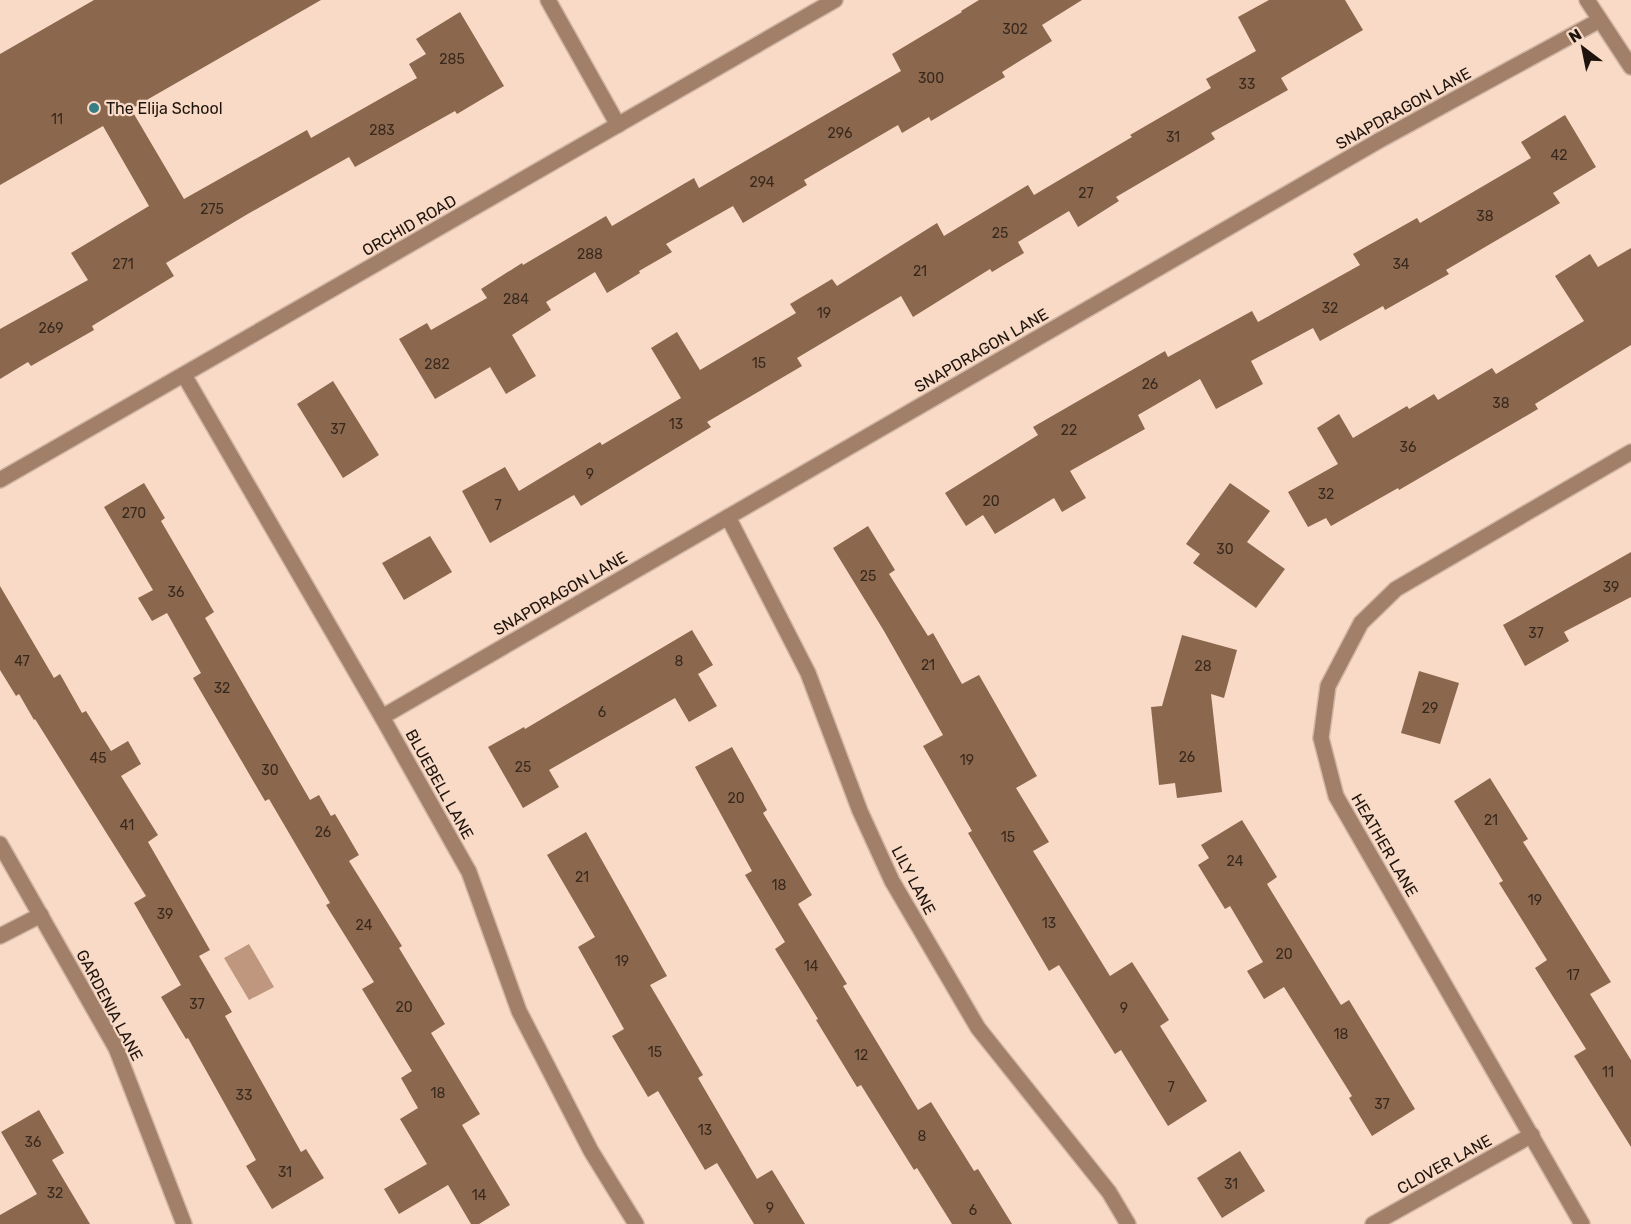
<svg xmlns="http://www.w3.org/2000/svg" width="1631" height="1224" font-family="Rubik,sans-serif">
	<rect width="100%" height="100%" fill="#f8dac6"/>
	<path fill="#be977e" d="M249,944l25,43 -25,13 -25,-42z"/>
	<g fill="#8b674e">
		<path d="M94,0h227l-190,109 53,90 123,-69 4,8 106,-60 -8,-14 17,-10 -10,-15 44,-27 44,74 -47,28 -2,-3 -100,56 -6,-10 -103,58 -80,48 8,13 -82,50 2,4 -63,36 -3,-4 -28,17v-50l88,-49 -17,-27 78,-47 -46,-80 -103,59v-131z"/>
		<path d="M979,0h103l-40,25 10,16 -50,31 3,5 -74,44 -2,-4 -27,16 -4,-8 -94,55 3,5 -64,38 -10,-17 -67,38 6,8 -33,19 1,2 -33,20 -12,-21 -49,30 5,8 -39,25 24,41 -30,18 -16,-27 -55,32 -36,-60 28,-16 4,7 56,-32 -6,-9 41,-26 1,2 83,-49 6,10 82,-48 5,10 202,-117 -9,-17 70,-42 -1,-1z"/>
		<path d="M1269,0h76l18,30 -82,48 7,12 -77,43 4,6 -99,58 3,4 -41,26 -9,-16 -51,31 6,11 -32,19 -2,-3 -77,48 -12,-21 -104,62 5,8 -95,56 4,5 -130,79 -7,-11 -84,48 -28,-52 43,-24 14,24 81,-49 2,3 79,-47 -30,-50 26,-16 23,38 96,-57 -6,-9 42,-25 5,7 100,-63 7,13 84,-51 6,10 98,-58 -2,-2 81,-47 -5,-9 50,-28 -18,-34z"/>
		<path d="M1565,115l31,52 -43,26 7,10 -114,67 3,4 -64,36 -2,-4 -63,35 -7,-13 -62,33 12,23 -47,25 -16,-30 -62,36 7,14 -75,42 16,27 -24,14 -8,-14 -59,36 -12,-19 -17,11 -21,-33 93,-58 -5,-8 132,-76 3,6 84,-46 6,11 102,-57 -7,-11 64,-36 3,5 111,-65 -10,-16z"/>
		<path d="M1631,248v97l-96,59 3,5 -139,81 -1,-2 -67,38 -5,-8 -18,9 -20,-35 50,-28 -21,-36 22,-14 14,24 54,-32 2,3 25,-15 4,6 54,-32 4,6 88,-53 -29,-45 35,-22 8,13z"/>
		<path d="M333,381l46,74 -36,23 -46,-74z"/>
		<path d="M144,483l21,35 -4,3 53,91 -9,6 105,182 9,-5 12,21 4,-2 24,41 -10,6 53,85 -3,2 46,76 -14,9 49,81 -18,11 48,80 -31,19h-8l-23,-39 -49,29 -15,-25 43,-25 -27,-45 18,-11 -17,-30 11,-7 -50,-82 12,-7 -48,-77 4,-2 -61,-104 -4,2 -72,-123 8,-5 -34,-60 -15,8 -14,-23 15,-8 -49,-83z"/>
		<path d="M1230,483l40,28 -23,31 38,27 -29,39 -63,-45 7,-9 -14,-10z"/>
		<path d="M868,526l27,44 -6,4 39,62 5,-3 29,51 17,-9 58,101 -21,12 33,54 -16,9 77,125 22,-14 37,58 -9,6 47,75 -39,25 -47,-76 -6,4 -56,-89 -10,6 -81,-138 4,-2 -49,-85 20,-11 -59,-104 -51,-83z"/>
		<path d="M430,536l22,36 -48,28 -22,-37z"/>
		<path d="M1631,552v45l-67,35 5,9 -44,25 -22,-41z"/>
		<path d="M0,586l54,92 6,-4 22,39 4,-2 25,40 17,-10 13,23 -20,12 37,59 -10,7 62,108 -11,6 33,56 -7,4 76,136 5,-3 18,29 -52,31 -26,-43 10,-6 -68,-122 -2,1 -25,-42 20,-12 -47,-82 12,-7 -111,-177 -1,1 -15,-26 -3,2 -16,-26z"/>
		<path d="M692,630l21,35 -15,9 19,32 -28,16 -14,-24 -126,72 10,17 -36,21 -35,-61 36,-20 1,2z"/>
		<path d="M1182,635l55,15 -13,48 -13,-4 11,98 -45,6 -2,-15 -16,2 -8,-78 11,-1z"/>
		<path d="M1419,671l40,12 -19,61 -39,-11z"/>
		<path d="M732,747l35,63 -4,3 49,82 -14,9 49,80 -4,2 75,124 13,-8 43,69 4,-2 34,55h-60l-35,-56 -3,2 -53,-85 -4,2 -41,-67 2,-1 -43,-70 10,-7 -40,-67 7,-4 -57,-104z"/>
		<path d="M1490,778l38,61 -5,3 88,140 -21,12 41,66v87l-57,-91 12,-7 -51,-81 12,-8 -48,-77 4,-2 -49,-80z"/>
		<path d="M1242,820l35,57 -10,7 74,121 8,-5 66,109 -43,27 -23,-38 3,-2 -68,-109 -20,12 -17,-28 16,-9 -33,-56 -5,3 -27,-44 11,-7 -8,-13z"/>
		<path d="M586,832l81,144 -17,9 53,90 -5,3 59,101 15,-9 33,54h-51l-37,-61 -12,7 -47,-79 -10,6 -36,-61 12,-7 -46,-82 17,-10 -48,-82z"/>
		<path d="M39,1110l25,43 -12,7 38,64h-90v-9l37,-21 -36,-62z"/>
		<path d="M1240,1151l25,40 -43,27 -25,-40z"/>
	</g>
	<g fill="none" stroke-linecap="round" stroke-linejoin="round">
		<g stroke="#d1b6a5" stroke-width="18">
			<g id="minor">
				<path d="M548,0l70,125"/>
				<path d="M1587,0l44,67"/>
				<path d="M184,375l198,342 87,155 50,139 72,140 45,73"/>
				<path d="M0,480l835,-480"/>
				<path d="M728,517l80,156 52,138 32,70 86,147 131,164 19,32"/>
				<path d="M382,717l998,-577 220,-120"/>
				<path d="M0,844l116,204 68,176"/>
				<path d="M0,936l41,-21"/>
				<path d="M1373,1224l159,-89"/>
				<path d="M1582,1224l-246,-428 -15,-58 7,-52 33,-63 35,-34 235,-137"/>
			</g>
		</g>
		<use href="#minor" stroke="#a17f69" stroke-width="15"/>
	</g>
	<circle fill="#367e86" stroke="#f8dac6" stroke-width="2" cx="94" cy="108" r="6"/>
	<g text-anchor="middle" stroke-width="4.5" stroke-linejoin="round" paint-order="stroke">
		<g font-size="14" fill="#39291d">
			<text x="1015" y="34">302</text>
			<text x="452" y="64">285</text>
			<text x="931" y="83">300</text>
			<text x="1247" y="89">33</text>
			<text x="57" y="124">11</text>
			<text x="382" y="135">283</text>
			<text x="840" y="138">296</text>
			<text x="1173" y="142">31</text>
			<text x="1559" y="160">42</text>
			<text x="762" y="187">294</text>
			<text x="1086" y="198">27</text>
			<text x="212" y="214">275</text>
			<text x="1485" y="221">38</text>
			<text x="1000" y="238">25</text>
			<text x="590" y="259">288</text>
			<text x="123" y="269">271</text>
			<text x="1401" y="269">34</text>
			<text x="920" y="276">21</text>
			<text x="516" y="304">284</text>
			<text x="1330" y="313">32</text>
			<text x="824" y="318">19</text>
			<text x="51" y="333">269</text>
			<text x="759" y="368">15</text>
			<text x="437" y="369">282</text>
			<text x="1150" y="389">26</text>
			<text x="1501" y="408">38</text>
			<text x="676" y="429">13</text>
			<text x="338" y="434">37</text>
			<text x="1069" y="435">22</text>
			<text x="1408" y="452">36</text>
			<text x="590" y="479">9</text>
			<text x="1326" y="499">32</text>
			<text x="991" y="506">20</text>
			<text x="498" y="510">7</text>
			<text x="134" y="518">270</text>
			<text x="1225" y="554">30</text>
			<text x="868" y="581">25</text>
			<text x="1611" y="592">39</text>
			<text x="176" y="597">36</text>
			<text x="1536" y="638">37</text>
			<text x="22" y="666">47</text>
			<text x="679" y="666">8</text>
			<text x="928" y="670">21</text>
			<text x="1203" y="671">28</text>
			<text x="222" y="693">32</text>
			<text x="1430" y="713">29</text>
			<text x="602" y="717">6</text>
			<text x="1187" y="762">26</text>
			<text x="98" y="763">45</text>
			<text x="967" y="765">19</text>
			<text x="523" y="772">25</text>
			<text x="270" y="775">30</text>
			<text x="736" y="803">20</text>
			<text x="1491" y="825">21</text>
			<text x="127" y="830">41</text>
			<text x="323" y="837">26</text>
			<text x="1008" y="842">15</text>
			<text x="1235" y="866">24</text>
			<text x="582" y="882">21</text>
			<text x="779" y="890">18</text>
			<text x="1535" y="905">19</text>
			<text x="165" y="919">39</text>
			<text x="1049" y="928">13</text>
			<text x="364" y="930">24</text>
			<text x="1284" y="959">20</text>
			<text x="622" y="966">19</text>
			<text x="811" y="971">14</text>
			<text x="1573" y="980">17</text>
			<text x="197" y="1009">37</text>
			<text x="404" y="1012">20</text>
			<text x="1124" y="1013">9</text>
			<text x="1341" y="1039">18</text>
			<text x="655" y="1057">15</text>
			<text x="861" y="1060">12</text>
			<text x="1608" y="1077">11</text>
			<text x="1171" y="1092">7</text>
			<text x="438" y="1098">18</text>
			<text x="244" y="1100">33</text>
			<text x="1382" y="1109">37</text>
			<text x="705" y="1135">13</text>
			<text x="922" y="1141">8</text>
			<text x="33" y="1147">36</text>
			<text x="285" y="1177">31</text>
			<text x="1231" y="1189">31</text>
			<text x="55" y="1198">32</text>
			<text x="479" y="1200">14</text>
			<text x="770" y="1213">9</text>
			<text x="973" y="1215">6</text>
		</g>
		<g font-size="16" fill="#1e140d" stroke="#f8dac6" text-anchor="start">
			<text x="106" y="114">The Elija School</text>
		</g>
		<g font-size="16" fill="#1e140d" stroke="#f8dac6">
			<text transform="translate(1403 108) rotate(-29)" y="6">SNAPDRAGON LANE</text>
			<text transform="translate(409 225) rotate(-30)" y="6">ORCHID ROAD</text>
			<text transform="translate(981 350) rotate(-30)" y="6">SNAPDRAGON LANE</text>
			<text transform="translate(560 593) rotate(-30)" y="6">SNAPDRAGON LANE</text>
			<text transform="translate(440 784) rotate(61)" y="6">BLUEBELL LANE</text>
			<text transform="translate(1385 845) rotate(60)" y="6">HEATHER LANE</text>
			<text transform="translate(914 880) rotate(62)" y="6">LILY LANE</text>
			<text transform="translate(110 1005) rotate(62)" y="6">GARDENIA LANE</text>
			<text transform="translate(1444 1164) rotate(-29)" y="6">CLOVER LANE</text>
		</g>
	</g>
	<g transform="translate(1583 48) rotate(328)" stroke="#f8dac6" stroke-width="4.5" paint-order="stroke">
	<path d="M0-4.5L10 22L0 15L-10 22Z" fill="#1e140d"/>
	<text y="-9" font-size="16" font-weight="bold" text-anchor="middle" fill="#1e140d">N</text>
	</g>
</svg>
